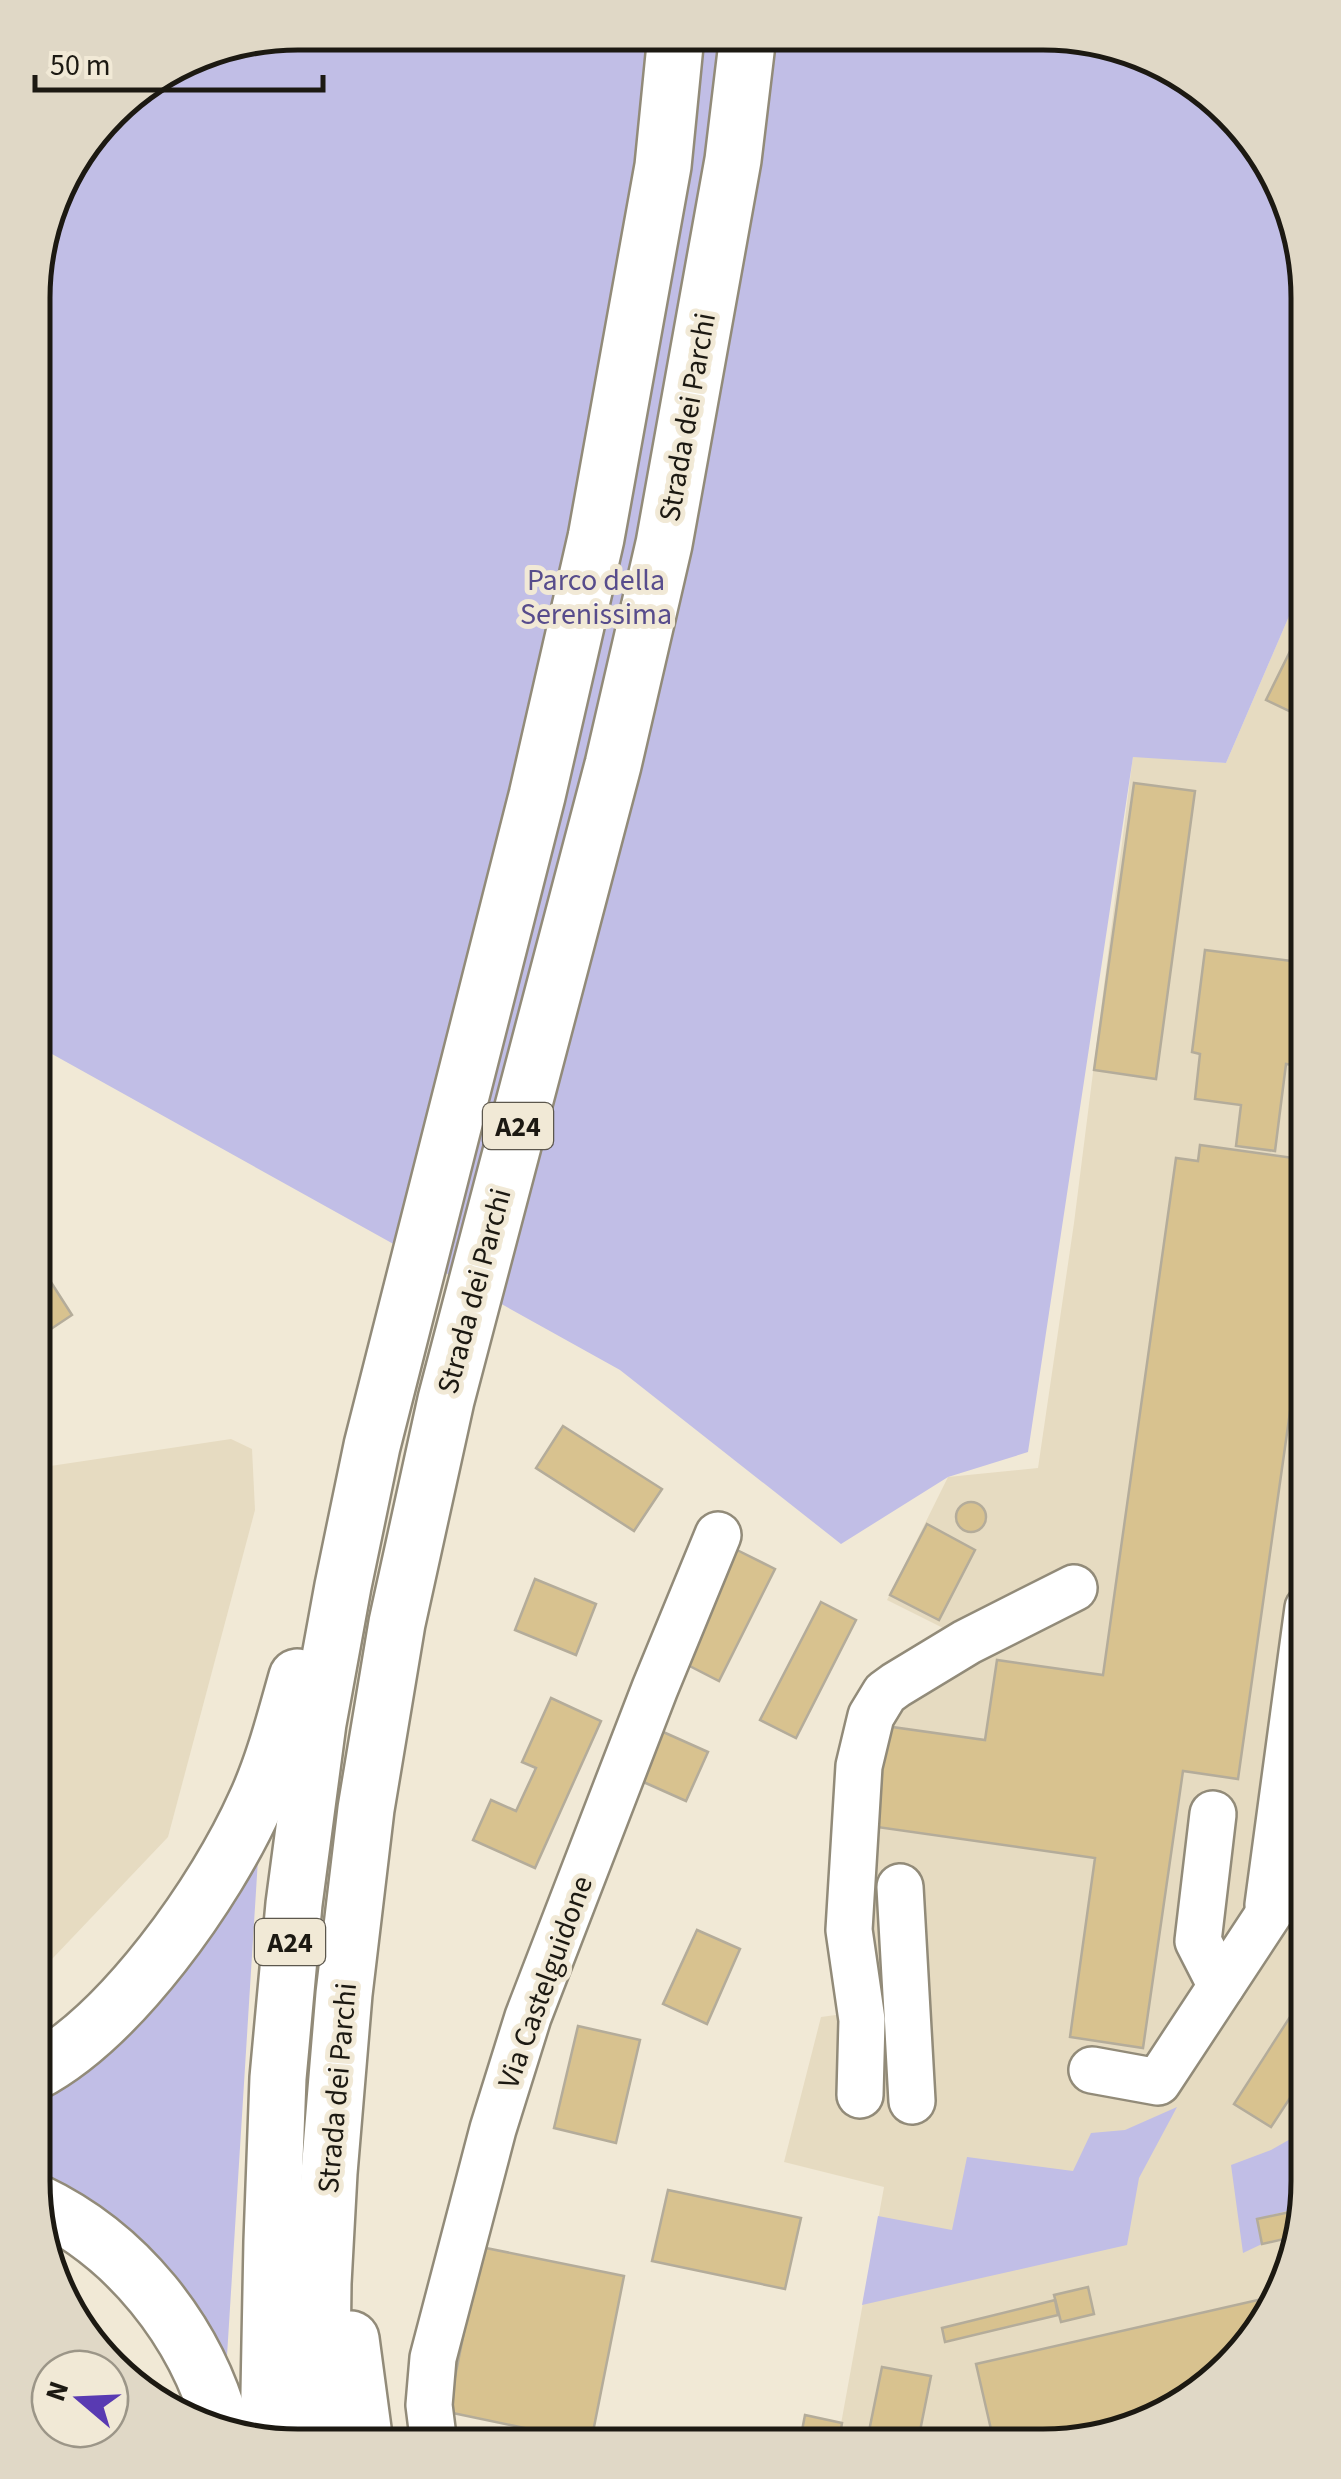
<svg xmlns="http://www.w3.org/2000/svg" width="1341" height="2479" font-family="'Source Sans 3',sans-serif">
	<rect width="100%" height="100%" fill="#f1e9d6"/>
	<g fill="#e6dbc1">
		<path d="M1308,572v1627l-54,143 -125,90 -86,14h-206l47,-259 -100,-25 37,-145 22,-3 8,-275 98,-108 -62,-31 61,-123 90,-9 36,-245 59,-467 93,7z"/>
		<path d="M231,1439l21,10 3,61 -87,327 -135,142v-509l4,-2z"/>
	</g>
	<g fill="#c1bee6">
		<path d="M298,33l796,5 124,60 76,114 14,86v274l-82,191 -93,-6 -105,695 -80,25 -107,67 -221,-174 -586,-326 1,-780 25,-84 63,-81 74,-46z"/>
		<path d="M258,1859l-31,497 -4,2 -41,-69 -39,-46 -65,-51 -45,-20v-74z"/>
		<path d="M1177,2107l-38,71 -12,67 -265,60 16,-89 74,14 15,-73 106,14 18,-38 34,-3z"/>
		<path d="M1308,2129v70l-3,7 -48,13 5,25 -19,9 -12,-88 40,-15z"/>
	</g>
	<g fill="#d8c28f" stroke="#b4ac9a" stroke-width="2.5">
		<path d="M1308,615v105l-42,-20z"/>
		<path d="M1134,783l61,8 -39,288 -62,-9z"/>
		<path d="M1205,950l103,13v104l-22,-3 -11,87 -39,-5 5,-41 -46,-6 5,-45 -8,-2z"/>
		<path d="M1200,1145l108,15v125l-70,494 -55,-8 -40,277 -73,-11 25,-179 -225,-32 15,-100 100,14 12,-80 106,15 73,-517 22,3z"/>
		<path d="M47,1276l25,39 -39,26 1,-56z"/>
		<path d="M563,1426l99,63 -28,42 -98,-63z"/>
		<circle cx="971" cy="1517" r="15"/>
		<path d="M927,1524l48,26 -36,70 -49,-25z"/>
		<path d="M735,1549l40,20 -56,112 -41,-21z"/>
		<path d="M535,1579l61,25 -20,51 -61,-25z"/>
		<path d="M821,1602l35,18 -60,118 -36,-18z"/>
		<path d="M551,1698l50,23 -66,147 -62,-28 18,-40 25,11 20,-43 -14,-6z"/>
		<path d="M661,1731l47,21 -22,49 -47,-21z"/>
		<path d="M697,1930l43,19 -33,75 -44,-20z"/>
		<path d="M1308,1989v116l-16,-10 -21,32 -37,-23z"/>
		<path d="M578,2026l62,14 -24,103 -62,-15z"/>
		<path d="M668,2190l133,28 -16,71 -133,-28z"/>
		<path d="M1304,2209l-11,28 -31,7 -5,-25z"/>
		<path d="M481,2247l143,29 -33,166 -143,-30z"/>
		<path d="M1088,2287l6,27 -33,8 -7,-27z"/>
		<path d="M1271,2297l-17,45 -125,90 -86,14h-88l38,-8 -17,-74z"/>
		<path d="M1055,2300l3,15 -113,27 -3,-14z"/>
		<path d="M882,2367l49,9 -14,70h-51z"/>
		<path d="M805,2415l37,8 -4,23h-39z"/>
	</g>
	<g fill="none" stroke-linecap="round" stroke-linejoin="round">
		<g stroke="#928b79" stroke-width="50">
			<g id="minor">
				<path d="M1213,1814l-15,127 23,45"/>
				<path d="M900,1887l12,214"/>
				<path d="M1268,1905l40,-297"/>
				<path d="M1092,2070l66,12 150,-228"/>
				<path d="M860,2095l2,-75 -13,-90 10,-164 12,-50 14,-23 11,-8 71,-43 107,-54"/>
				<path d="M434,2445l-5,-40 4,-47 60,-229 35,-112 127,-329 63,-153"/>
			</g>
		</g>
		<g stroke="#928b79" stroke-width="60">
			<g id="highway">
				<path d="M33,2073c88,-46 183,-181 223,-271 18,-39 29,-83 41,-125"/>
				<path d="M36,2202c91,43 159,128 186,225"/>
				<path d="M351,2339l14,105"/>
				<path d="M268,2444l4,-203 6,-163 16,-174 24,-181 25,-137 29,-140 165,-650 59,-258 67,-372 13,-131"/>
				<path d="M321,2444l2,-161 6,-110 15,-179 22,-185 31,-186 49,-223 167,-635 51,-221 69,-384 15,-125"/>
			</g>
		</g>
		<use href="#minor" stroke="#fff" stroke-width="45"/>
		<use href="#highway" stroke="#fff" stroke-width="55"/>
	</g>
	<g text-anchor="middle" stroke-width="10" stroke-linejoin="round" paint-order="stroke">
		<g fill="#f1e9d6" stroke="#5c574d" stroke-width="2.5">
			<rect x="483" y="1103" width="70" height="46" rx="8"/>
			<rect x="255" y="1919" width="70" height="46" rx="8"/>
		</g>
		<g font-size="28" font-weight="bold" fill="#1c1912">
			<text x="518" y="1136">A24</text>
			<text x="290" y="1952">A24</text>
		</g>
		<g font-size="30" fill="#1c1912" stroke="#f1e9d6">
			<text transform="translate(687 417) rotate(-80)" y="10">Strada dei Parchi</text>
			<text transform="translate(474 1291) rotate(-75)" y="10">Strada dei Parchi</text>
			<text transform="translate(545 1982) rotate(-70)" y="10">Via Castelguidone</text>
			<text transform="translate(337 2088) rotate(-85)" y="10">Strada dei Parchi</text>
		</g>
		<g font-size="30" fill="#574c8c" stroke="#f1e9d6">
			<text x="596" y="590">Parco della<tspan x="596" dy="34">Serenissima</tspan></text>
		</g>
	</g>
	<path d="M0 0H1341V2479H0ZM298 50H1043A248 248 0 0 1 1291 298V2181A248 248 0 0 1 1043 2429H298A248 248 0 0 1 50 2181V298A248 248 0 0 1 298 50Z" fill="#e0d8c6" fill-rule="evenodd"/>
	<path fill="none" stroke="#1c1912" stroke-width="5" d="M298 50H1043A248 248 0 0 1 1291 298V2181A248 248 0 0 1 1043 2429H298A248 248 0 0 1 50 2181V298A248 248 0 0 1 298 50Z"/>
	<g transform="translate(80 2399) rotate(289)"><circle r="48" fill="#f1e9d6" stroke="#9c9688" stroke-width="2.5"/>
	<path d="M0-8L18 38L0 25L-18 38Z" fill="#593ab2"/>
	<text y="-15" font-size="28" font-weight="bold" text-anchor="middle" fill="#1c1912">N</text>
	</g>
	<path d="M35 75v15h288v-15" fill="none" stroke="#1c1912" stroke-width="5"/>
	<text x="50" y="75" font-size="30" fill="#1c1912" stroke="#f1e9d6" stroke-width="8" paint-order="stroke">50 m</text>
</svg>
